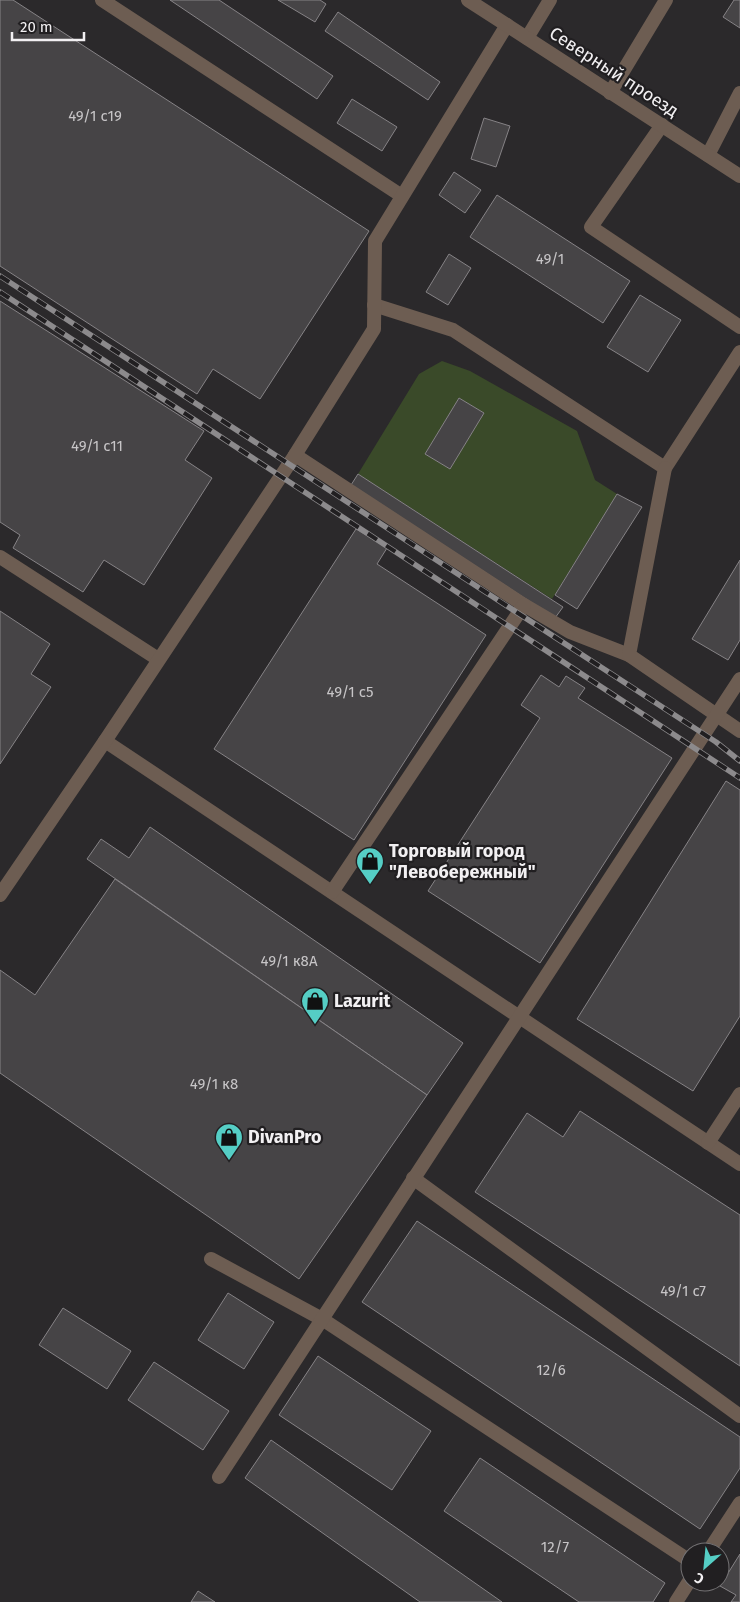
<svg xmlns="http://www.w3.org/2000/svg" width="740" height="1602" font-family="'Fira Sans',sans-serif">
	<rect width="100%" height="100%" fill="#2b292b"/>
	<path fill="#3a4a29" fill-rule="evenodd" d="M442,361l28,10 107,60 18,49 22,14 -65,105 -194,-125 61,-100zM459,398l25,15 -34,56 -25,-15z"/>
	<g fill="#464446" stroke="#868386">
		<path d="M0,0h13l356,231 -109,168 -47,-30 -16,25 -197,-128z"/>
		<path d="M170,0h49l114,76 -16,23z"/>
		<path d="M278,0h42l6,4 -11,18z"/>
		<path d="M734,0h6v28l-17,-11z"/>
		<path d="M338,12l102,70 -12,18 -103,-69z"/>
		<path d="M352,99l45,28 -15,24 -45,-28z"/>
		<path d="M484,118l26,8 -14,41 -25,-8z"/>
		<path d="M454,172l27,18 -16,23 -26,-18z"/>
		<path d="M497,195l133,86 -27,42 -133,-86z"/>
		<path d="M449,254l22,14 -23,37 -22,-13z"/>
		<path d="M640,295l41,25 -33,52 -41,-25z"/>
		<path d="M0,301l204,130 -19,29 27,18 -68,107 -40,-25 -21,32 -70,-44 7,-13 -20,-13z"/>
		<path d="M459,398l25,15 -34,56 -25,-15z"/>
		<path d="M358,474l205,133 -8,11 -204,-133z"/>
		<path d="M617,494l25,13 -65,102 -22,-14z"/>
		<path d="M356,529l31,19 -10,16 109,71 -132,205 -140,-91z"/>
		<path d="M740,560v80l-12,20 -36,-21z"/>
		<path d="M0,611l50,33 -19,30 20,13 -51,77z"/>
		<path d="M541,675l18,12 7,-11 19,12 -7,10 94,60 -132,205 -112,-72 112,-173 -19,-13z"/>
		<path d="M726,781l14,9v226l-47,75 -116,-72z"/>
		<path d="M150,827l313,216 -36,52 -340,-236 14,-20 28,19z"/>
		<path d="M115,879l312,216 -128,184 -299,-206v-103l35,25z"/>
		<path d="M580,1111l160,104v151l-265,-174 52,-79 36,24z"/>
		<path d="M417,1221l323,216v31l-40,61 -338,-227z"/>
		<path d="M228,1293l46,29 -30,47 -46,-29z"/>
		<path d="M63,1308l68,43 -24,38 -68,-44z"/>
		<path d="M318,1356l113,75 -39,59 -113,-75z"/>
		<path d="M154,1362l75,49 -26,39 -75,-50z"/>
		<path d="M271,1440l231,162h-82l-175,-124z"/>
		<path d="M480,1458l185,125 -12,19h-74l-135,-91z"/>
		<path d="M740,1554v48h-9l5,-7 -16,-9z"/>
		<path d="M198,1591l17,11h-24z"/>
	</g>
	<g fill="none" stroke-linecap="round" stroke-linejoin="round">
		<g stroke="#6d5d52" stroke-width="14">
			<path d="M102,0l300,196"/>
			<path d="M527,38l23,-38"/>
			<path d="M610,93l56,-93"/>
			<path d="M662,125l-71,102 149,100"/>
			<path d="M708,155l32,-62"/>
			<path d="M374,305l79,25 212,138 75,-116"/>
			<path d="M295,455l229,150 46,27 59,23"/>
			<path d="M665,468l-36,187 111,76"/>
			<path d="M0,557l158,102"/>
			<path d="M105,741l635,423"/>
			<path d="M332,892l192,-287"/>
			<path d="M0,895l105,-154 190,-286 79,-126 1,-88 132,-216"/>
			<path d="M708,1143l32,-49"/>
			<path d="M413,1178l327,238"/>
			<path d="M211,1259l111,60 368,242"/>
			<path d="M219,1477l521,-798"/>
			<path d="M708,1552l32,-49"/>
			<path d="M676,1602l14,-22"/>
		</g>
		<path stroke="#6d5d52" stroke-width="14" d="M468,0l272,176"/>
		<g stroke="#8c8a8c" stroke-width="5.5">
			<g id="rail">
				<path d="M0,276l716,466 24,19"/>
				<path d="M0,292l740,486"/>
			</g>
		</g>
		<use href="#rail" stroke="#211f21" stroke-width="4" stroke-dasharray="11" stroke-linecap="butt"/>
	</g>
	<defs>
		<g id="shop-pin" transform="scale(1.4375)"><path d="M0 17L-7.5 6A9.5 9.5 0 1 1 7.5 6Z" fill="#55cec5" stroke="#211f21"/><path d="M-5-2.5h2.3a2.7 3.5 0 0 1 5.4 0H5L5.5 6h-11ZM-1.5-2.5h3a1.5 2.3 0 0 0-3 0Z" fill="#111"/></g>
	</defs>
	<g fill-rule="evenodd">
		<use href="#shop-pin" x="370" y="861"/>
		<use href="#shop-pin" x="315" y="1001"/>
		<use href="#shop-pin" x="229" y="1137"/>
	</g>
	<g text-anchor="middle" stroke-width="4.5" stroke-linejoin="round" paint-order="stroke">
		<g font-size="15" fill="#c7c5c7">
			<text x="95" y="121">49/1 с19</text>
			<text x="550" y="264">49/1</text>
			<text x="97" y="451">49/1 с11</text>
			<text x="350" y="697">49/1 с5</text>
			<text x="289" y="966">49/1 к8А</text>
			<text x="214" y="1089">49/1 к8</text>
			<text x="683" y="1296">49/1 с7</text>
			<text x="551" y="1375">12/6</text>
			<text x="555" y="1552">12/7</text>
		</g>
		<g font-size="18" fill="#f2f0f2" stroke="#211f21">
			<text transform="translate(614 72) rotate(33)" y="6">Северный проезд</text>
		</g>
		<g font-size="18" font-weight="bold" fill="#f2f0f2" stroke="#211f21" text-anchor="start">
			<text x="389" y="857">Торговый город<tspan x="389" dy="21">"Левобережный"</tspan></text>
			<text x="334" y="1007">Lazurit</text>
			<text x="248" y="1143">DivanPro</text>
		</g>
	</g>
	<g transform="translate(705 1567) rotate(207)"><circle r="24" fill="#211f21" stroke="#757375"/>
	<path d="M0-4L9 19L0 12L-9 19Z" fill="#55cec5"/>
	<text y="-8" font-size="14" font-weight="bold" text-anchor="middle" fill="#f2f0f2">С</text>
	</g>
	<path d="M12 32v8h72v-8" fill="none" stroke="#f2f0f2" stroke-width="2.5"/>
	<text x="20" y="32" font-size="15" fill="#f2f0f2" stroke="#211f21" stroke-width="4" paint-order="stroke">20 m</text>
</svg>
